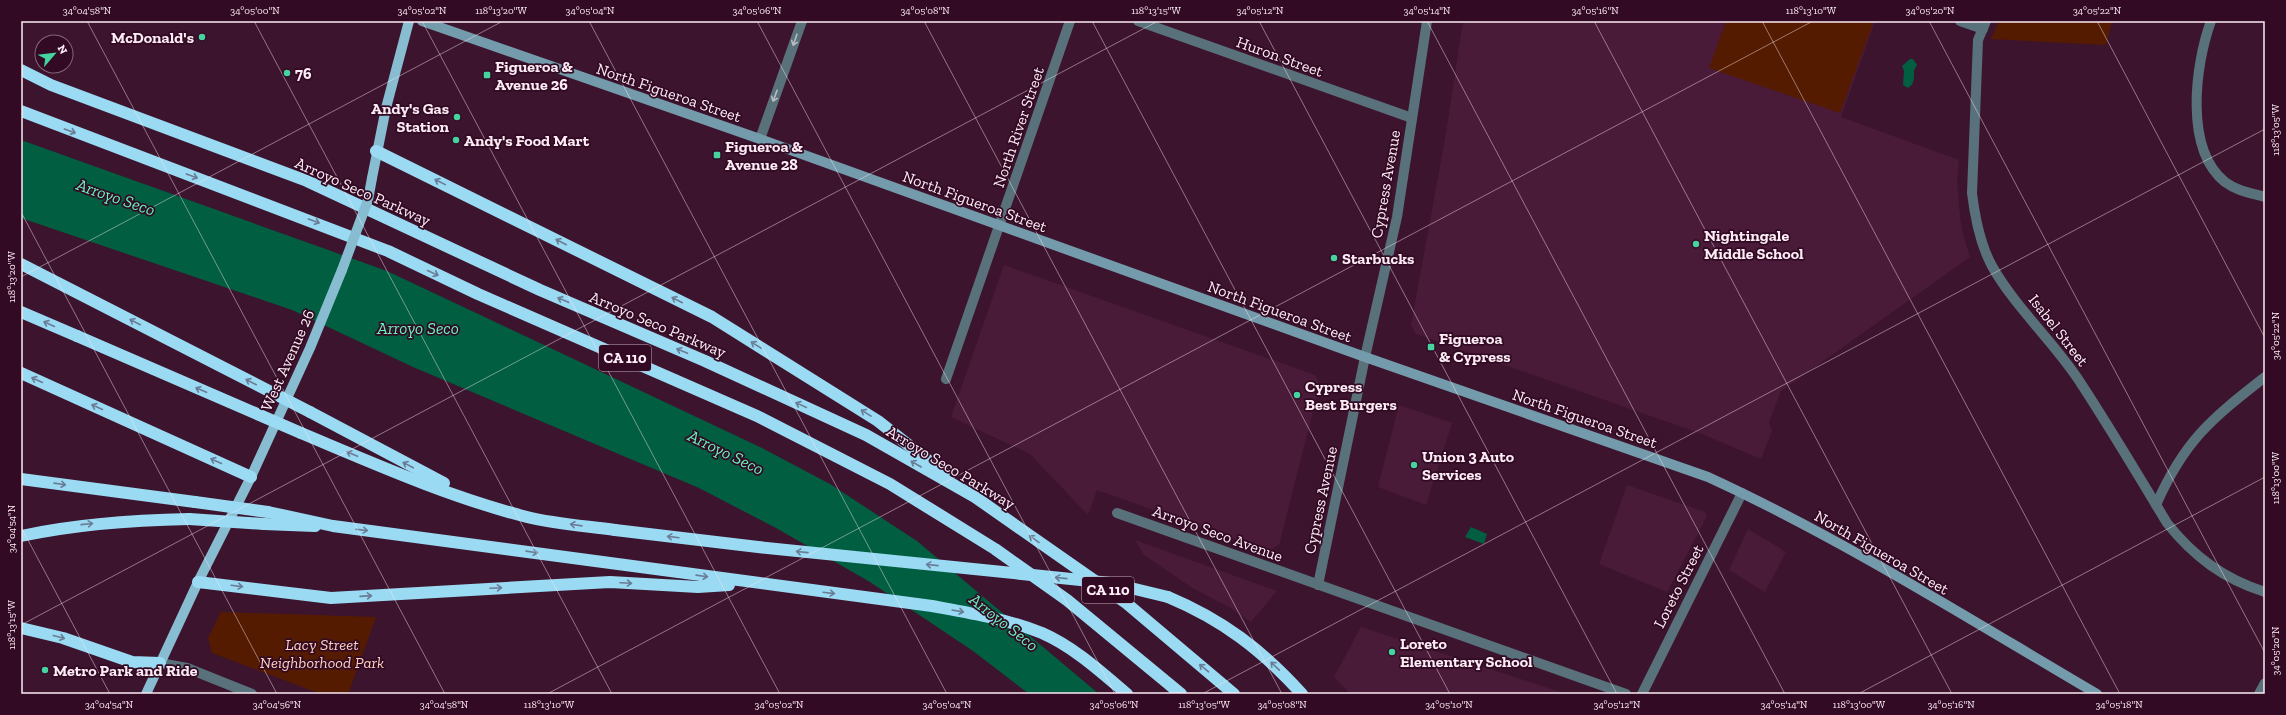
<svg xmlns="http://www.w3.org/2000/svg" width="2286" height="715" font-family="'Zilla Slab',serif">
	<rect width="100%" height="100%" fill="#3d142e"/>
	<g fill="#4a1a39">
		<path d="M1463,21h412l-34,96 118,43 -2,22 2,24 3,25 8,26 -189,134 -12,31 3,9 -11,28 -59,-25 -286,-100 -5,-9 34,-186z"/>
		<path d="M1004,265l311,110 5,9 -41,161 -10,6 -172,-61 -9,25 -58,-61 -79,-37z"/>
		<path d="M1399,405l53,18 -26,82 -48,-18z"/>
		<path d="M1627,485l78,27 2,4 -40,76 -68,-28z"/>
		<path d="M1748,529l38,23 -21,40 -36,-22z"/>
		<path d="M1135,540l142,51 -26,31 -22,-15 -35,-18 -50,-34z"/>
		<path d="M1361,627l206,67h-217l-16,-17z"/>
	</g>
	<g fill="#551b00">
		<path d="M1726,21h148l-34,92 -131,-45z"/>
		<path d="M1999,21h113l-6,24 -115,-6z"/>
		<path d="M221,612l155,5 -28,77h-27l-109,-41 -4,-15z"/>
	</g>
	<g fill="#015e41">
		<path d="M1910,59h3l4,6 -3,5c0,7 1,14 -6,18l-5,-3 1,-14 -2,-5z"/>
		<path d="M21,140l366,131 375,177 68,36 87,57 182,153h-70l-56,-43 -103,-69 -94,-54 -77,-40 -286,-121 -121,-57 -271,-92z"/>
		<path d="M1471,527l16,7 -3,10 -19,-7z"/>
	</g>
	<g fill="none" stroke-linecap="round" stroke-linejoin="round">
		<g stroke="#58717b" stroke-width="10">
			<path d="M1138,21l274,97"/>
			<path d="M1960,21l23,8"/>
			<path d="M1986,21l-8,19 -6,153c3,25 8,51 20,73 23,41 60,74 86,113 31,47 60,96 89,144 27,34 57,56 98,69"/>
			<path d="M2211,21c-16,44 -27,128 14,161 12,9 26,11 40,15"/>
			<path d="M946,379l124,-358"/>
			<path d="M2156,505c28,-64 55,-86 109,-128"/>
			<path d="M1117,513l509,181"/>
			<path d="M1318,585l47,-228"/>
			<path d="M160,663l27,5 65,26"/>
			<path d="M1642,694l100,-201"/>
			<path d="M2259,694l6,-11"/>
		</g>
		<g stroke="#58717b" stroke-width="10">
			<path d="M760,139l42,-118"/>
			<path d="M1365,357l32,-140 30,-196"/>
		</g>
		<path stroke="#739bab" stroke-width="10" d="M422,21l338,118 605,218 343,120c135,62 261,142 389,217"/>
		<g stroke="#87bcd1" stroke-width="10">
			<path d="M372,178l14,-70 23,-87"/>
			<path d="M146,694l52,-112 53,-105 59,-129 32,-78"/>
		</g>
		<g stroke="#9adaf3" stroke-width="12">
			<path d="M21,70l30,15 256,96 233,109 165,71 161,74 109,62 150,105 109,92"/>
			<path d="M21,111l367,140 90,43 279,122 133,68 105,65 72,51 114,94"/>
			<path d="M376,151l336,166 166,104 66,52"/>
			<path d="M21,312l56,24"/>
			<path d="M21,373l230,104"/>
			<path d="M310,412l134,71"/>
			<path d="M301,433c74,31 148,64 226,84 28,7 59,9 88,13"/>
			<path d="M21,479l174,23"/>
			<path d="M268,512l65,14 599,80c38,7 75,13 110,27 32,14 59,39 85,61"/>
			<path d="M264,524l51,2"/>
			<path d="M21,536c56,-12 111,-16 168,-17"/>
			<path d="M198,582l133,16 279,-16 88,5 31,-2"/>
			<path d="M1168,597c55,23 94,53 134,97"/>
			<path d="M21,628l42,10 69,24 28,1"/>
		</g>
		<path stroke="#87bcd1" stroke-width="10" d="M342,270l26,-70 4,-22"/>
		<g stroke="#9adaf3" stroke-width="12">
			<path d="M21,264l289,148"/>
			<path d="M77,336l224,97"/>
			<path d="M195,502l73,10"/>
			<path d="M189,519l75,5"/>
			<path d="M615,530l143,17 352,36 58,14"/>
		</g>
	</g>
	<defs><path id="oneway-shaft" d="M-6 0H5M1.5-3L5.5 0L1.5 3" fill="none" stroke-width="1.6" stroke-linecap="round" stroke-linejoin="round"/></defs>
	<g stroke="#bbbbc4">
		<use href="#oneway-shaft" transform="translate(795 40) rotate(109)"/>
		<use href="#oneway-shaft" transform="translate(775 96) rotate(110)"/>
	</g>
	<g stroke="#6b7c96">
		<use href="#oneway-shaft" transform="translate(70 131) rotate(20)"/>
		<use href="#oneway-shaft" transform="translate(192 176) rotate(20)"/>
		<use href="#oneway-shaft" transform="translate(440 182) rotate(-154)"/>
		<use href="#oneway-shaft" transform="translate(314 221) rotate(20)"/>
		<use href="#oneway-shaft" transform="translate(561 242) rotate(-153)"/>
		<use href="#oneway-shaft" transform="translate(433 273) rotate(25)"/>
		<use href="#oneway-shaft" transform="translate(563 300) rotate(-157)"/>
		<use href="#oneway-shaft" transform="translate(677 300) rotate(-153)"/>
		<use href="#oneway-shaft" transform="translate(135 322) rotate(-153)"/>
		<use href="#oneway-shaft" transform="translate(49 324) rotate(-156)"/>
		<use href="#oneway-shaft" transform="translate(756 345) rotate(-148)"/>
		<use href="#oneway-shaft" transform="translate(682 351) rotate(-157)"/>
		<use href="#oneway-shaft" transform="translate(37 380) rotate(-156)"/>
		<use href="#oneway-shaft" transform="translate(251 382) rotate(-153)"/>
		<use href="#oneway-shaft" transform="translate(201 390) rotate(-157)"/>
		<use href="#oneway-shaft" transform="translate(801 405) rotate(-155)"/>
		<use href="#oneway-shaft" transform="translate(97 407) rotate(-156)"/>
		<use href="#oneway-shaft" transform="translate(866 413) rotate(-148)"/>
		<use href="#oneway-shaft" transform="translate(352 454) rotate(-157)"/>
		<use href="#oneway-shaft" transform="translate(216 461) rotate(-156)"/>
		<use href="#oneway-shaft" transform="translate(916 464) rotate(-150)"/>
		<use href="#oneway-shaft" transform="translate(408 465) rotate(-152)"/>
		<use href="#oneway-shaft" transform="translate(60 484) rotate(8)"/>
		<use href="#oneway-shaft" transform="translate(87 524) rotate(-6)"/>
		<use href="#oneway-shaft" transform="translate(576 525) rotate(-172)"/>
		<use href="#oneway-shaft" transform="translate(362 530) rotate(7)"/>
		<use href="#oneway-shaft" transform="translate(673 537) rotate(-173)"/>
		<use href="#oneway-shaft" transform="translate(1034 539) rotate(-145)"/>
		<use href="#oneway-shaft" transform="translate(532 552) rotate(8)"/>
		<use href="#oneway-shaft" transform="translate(802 552) rotate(-174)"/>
		<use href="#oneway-shaft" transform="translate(932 565) rotate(-174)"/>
		<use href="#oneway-shaft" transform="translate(702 576) rotate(8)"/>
		<use href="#oneway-shaft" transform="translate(1061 578) rotate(-174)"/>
		<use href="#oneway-shaft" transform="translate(626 583) rotate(3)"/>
		<use href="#oneway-shaft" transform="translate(237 586) rotate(7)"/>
		<use href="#oneway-shaft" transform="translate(496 588) rotate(-3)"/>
		<use href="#oneway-shaft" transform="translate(829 593) rotate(7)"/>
		<use href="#oneway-shaft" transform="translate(366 596) rotate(-4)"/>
		<use href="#oneway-shaft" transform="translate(958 611) rotate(10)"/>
		<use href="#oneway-shaft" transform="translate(59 637) rotate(15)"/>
		<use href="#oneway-shaft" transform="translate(1275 666) rotate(-136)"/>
		<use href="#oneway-shaft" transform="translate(1204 668) rotate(-140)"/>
	</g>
	<path fill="none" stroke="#fdecf5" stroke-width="1" stroke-opacity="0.45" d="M87,21l358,673M254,21l358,673M422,21l358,673M589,21l358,673M757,21l358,673M924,21l358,673M1092,21l358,673M1259,21l358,673M1427,21l358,673M1594,21l358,673M1762,21l358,673M1929,21l336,632M2097,21l168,317M2264,21l1,2M21,212l256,482M21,277l482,-256M21,527l89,167M21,625l1137,-604M547,694l1266,-673M1202,694l1063,-565M1858,694l407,-217"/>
	<g fill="#45d49f" stroke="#320a24" stroke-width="1.5">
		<circle cx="202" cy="37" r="4"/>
		<circle cx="287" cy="73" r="4"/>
		<rect x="483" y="71" width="8" height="8" rx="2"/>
		<circle cx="457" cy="117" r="4"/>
		<circle cx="456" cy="140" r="4"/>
		<rect x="713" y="151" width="8" height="8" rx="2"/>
		<circle cx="1696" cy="244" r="4"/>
		<circle cx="1334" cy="258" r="4"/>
		<rect x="1427" y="343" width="8" height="8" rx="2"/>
		<circle cx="1297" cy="395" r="4"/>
		<circle cx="1414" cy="465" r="4"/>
		<circle cx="1392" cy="652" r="4"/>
		<circle cx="45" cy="670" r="4"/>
	</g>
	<g text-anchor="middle" stroke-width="3.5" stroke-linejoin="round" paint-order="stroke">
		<g fill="#320a24" stroke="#c0a8b6" stroke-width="1">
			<rect x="599" y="345" width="52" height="26" rx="3"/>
			<rect x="1082" y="577" width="52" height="26" rx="3"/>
		</g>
		<g font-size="15" font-weight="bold" fill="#fdecf5">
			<text x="625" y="363">CA 110</text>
			<text x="1108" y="595">CA 110</text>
		</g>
		<g font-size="16" font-weight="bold" fill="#fdecf5" stroke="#320a24" text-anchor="start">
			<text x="194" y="43" text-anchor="end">McDonald's</text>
			<text x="495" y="72">Figueroa &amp;<tspan x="495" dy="18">Avenue 26</tspan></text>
			<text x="295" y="79">76</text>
			<text x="449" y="114" text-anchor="end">Andy's Gas<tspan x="449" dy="18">Station</tspan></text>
			<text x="464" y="146">Andy's Food Mart</text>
			<text x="725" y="152">Figueroa &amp;<tspan x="725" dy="18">Avenue 28</tspan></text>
			<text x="1704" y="241">Nightingale<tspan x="1704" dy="18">Middle School</tspan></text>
			<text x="1342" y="264">Starbucks</text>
			<text x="1439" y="344">Figueroa<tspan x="1439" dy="18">&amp; Cypress</tspan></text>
			<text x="1305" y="392">Cypress<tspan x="1305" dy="18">Best Burgers</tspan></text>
			<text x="1422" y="462">Union 3 Auto<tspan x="1422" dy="18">Services</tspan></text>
			<text x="1400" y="649">Loreto<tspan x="1400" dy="18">Elementary School</tspan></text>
			<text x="53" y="676">Metro Park and Ride</text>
		</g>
		<g font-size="16" fill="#fdecf5" stroke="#320a24">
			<text transform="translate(1280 56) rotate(20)" y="6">Huron Street</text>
			<text transform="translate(669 92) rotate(19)" y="6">North Figueroa Street</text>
			<text transform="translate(1018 127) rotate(-71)" y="6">North River Street</text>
			<text transform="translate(1385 184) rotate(-80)" y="6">Cypress Avenue</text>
			<text transform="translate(363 191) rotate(24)" y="6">Arroyo Seco Parkway</text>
			<text transform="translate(975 201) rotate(20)" y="6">North Figueroa Street</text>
			<text transform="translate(1280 311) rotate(20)" y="6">North Figueroa Street</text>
			<text transform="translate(658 324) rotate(23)" y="6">Arroyo Seco Parkway</text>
			<text transform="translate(2059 330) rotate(52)" y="6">Isabel Street</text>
			<text transform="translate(287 360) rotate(-66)" y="6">West Avenue 26</text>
			<text transform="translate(1585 418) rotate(19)" y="6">North Figueroa Street</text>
			<text transform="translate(951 467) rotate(31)" y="6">Arroyo Seco Parkway</text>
			<text transform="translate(1320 500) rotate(-78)" y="6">Cypress Avenue</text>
			<text transform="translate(1218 533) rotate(20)" y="6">Arroyo Seco Avenue</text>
			<text transform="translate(1882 552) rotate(30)" y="6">North Figueroa Street</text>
			<text transform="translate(1678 586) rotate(-63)" y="6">Loreto Street</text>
		</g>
		<g font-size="16" font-style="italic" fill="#fed1be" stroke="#320a24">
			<text x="322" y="650">Lacy Street<tspan x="322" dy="18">Neighborhood Park</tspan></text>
		</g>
		<g font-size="17" font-style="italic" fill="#6af2bc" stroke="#320a24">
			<text transform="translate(116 197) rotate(19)" y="6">Arroyo Seco</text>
			<text x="418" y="334">Arroyo Seco</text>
			<text transform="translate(726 452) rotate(26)" y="6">Arroyo Seco</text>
			<text transform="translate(1004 622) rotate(38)" y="6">Arroyo Seco</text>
		</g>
	</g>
	<rect width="2286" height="715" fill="none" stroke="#320a24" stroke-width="44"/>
	<g transform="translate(54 54) rotate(62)"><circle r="19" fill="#320a24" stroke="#836478"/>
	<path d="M0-3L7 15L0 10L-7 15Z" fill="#45d49f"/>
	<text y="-6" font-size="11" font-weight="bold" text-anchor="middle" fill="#fdecf5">N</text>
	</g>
	<rect x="22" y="22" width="2242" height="671" fill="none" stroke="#fdecf5" stroke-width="1.5"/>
	<g font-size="10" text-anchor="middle" fill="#fdecf5">
		<text x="87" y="14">34°04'58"N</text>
		<text x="255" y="14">34°05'00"N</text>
		<text x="422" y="14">34°05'02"N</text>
		<text x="501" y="14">118°13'20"W</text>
		<text x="590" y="14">34°05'04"N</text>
		<text x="757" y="14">34°05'06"N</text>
		<text x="925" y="14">34°05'08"N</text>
		<text x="1156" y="14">118°13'15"W</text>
		<text x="1260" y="14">34°05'12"N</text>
		<text x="1427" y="14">34°05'14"N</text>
		<text x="1595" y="14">34°05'16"N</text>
		<text x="1811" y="14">118°13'10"W</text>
		<text x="1930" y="14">34°05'20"N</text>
		<text x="2097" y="14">34°05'22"N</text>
		<text transform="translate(2275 130) rotate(-90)" y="4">118°13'05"W</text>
		<text transform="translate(11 277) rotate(-90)" y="4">118°13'20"W</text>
		<text transform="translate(2275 336) rotate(-90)" y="4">34°05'22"N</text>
		<text transform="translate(2275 478) rotate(-90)" y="4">118°13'00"W</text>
		<text transform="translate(11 529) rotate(-90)" y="4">34°04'54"N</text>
		<text transform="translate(11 625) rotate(-90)" y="4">118°13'15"W</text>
		<text transform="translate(2275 651) rotate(-90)" y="4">34°05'20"N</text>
		<text x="109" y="708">34°04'54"N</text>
		<text x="277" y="708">34°04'56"N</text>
		<text x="444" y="708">34°04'58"N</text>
		<text x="549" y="708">118°13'10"W</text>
		<text x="779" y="708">34°05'02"N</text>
		<text x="947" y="708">34°05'04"N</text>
		<text x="1114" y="708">34°05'06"N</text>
		<text x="1204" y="708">118°13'05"W</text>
		<text x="1282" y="708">34°05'08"N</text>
		<text x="1449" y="708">34°05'10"N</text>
		<text x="1617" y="708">34°05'12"N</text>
		<text x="1784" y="708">34°05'14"N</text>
		<text x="1859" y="708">118°13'00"W</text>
		<text x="1951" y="708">34°05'16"N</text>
		<text x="2119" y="708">34°05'18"N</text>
	</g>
</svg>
